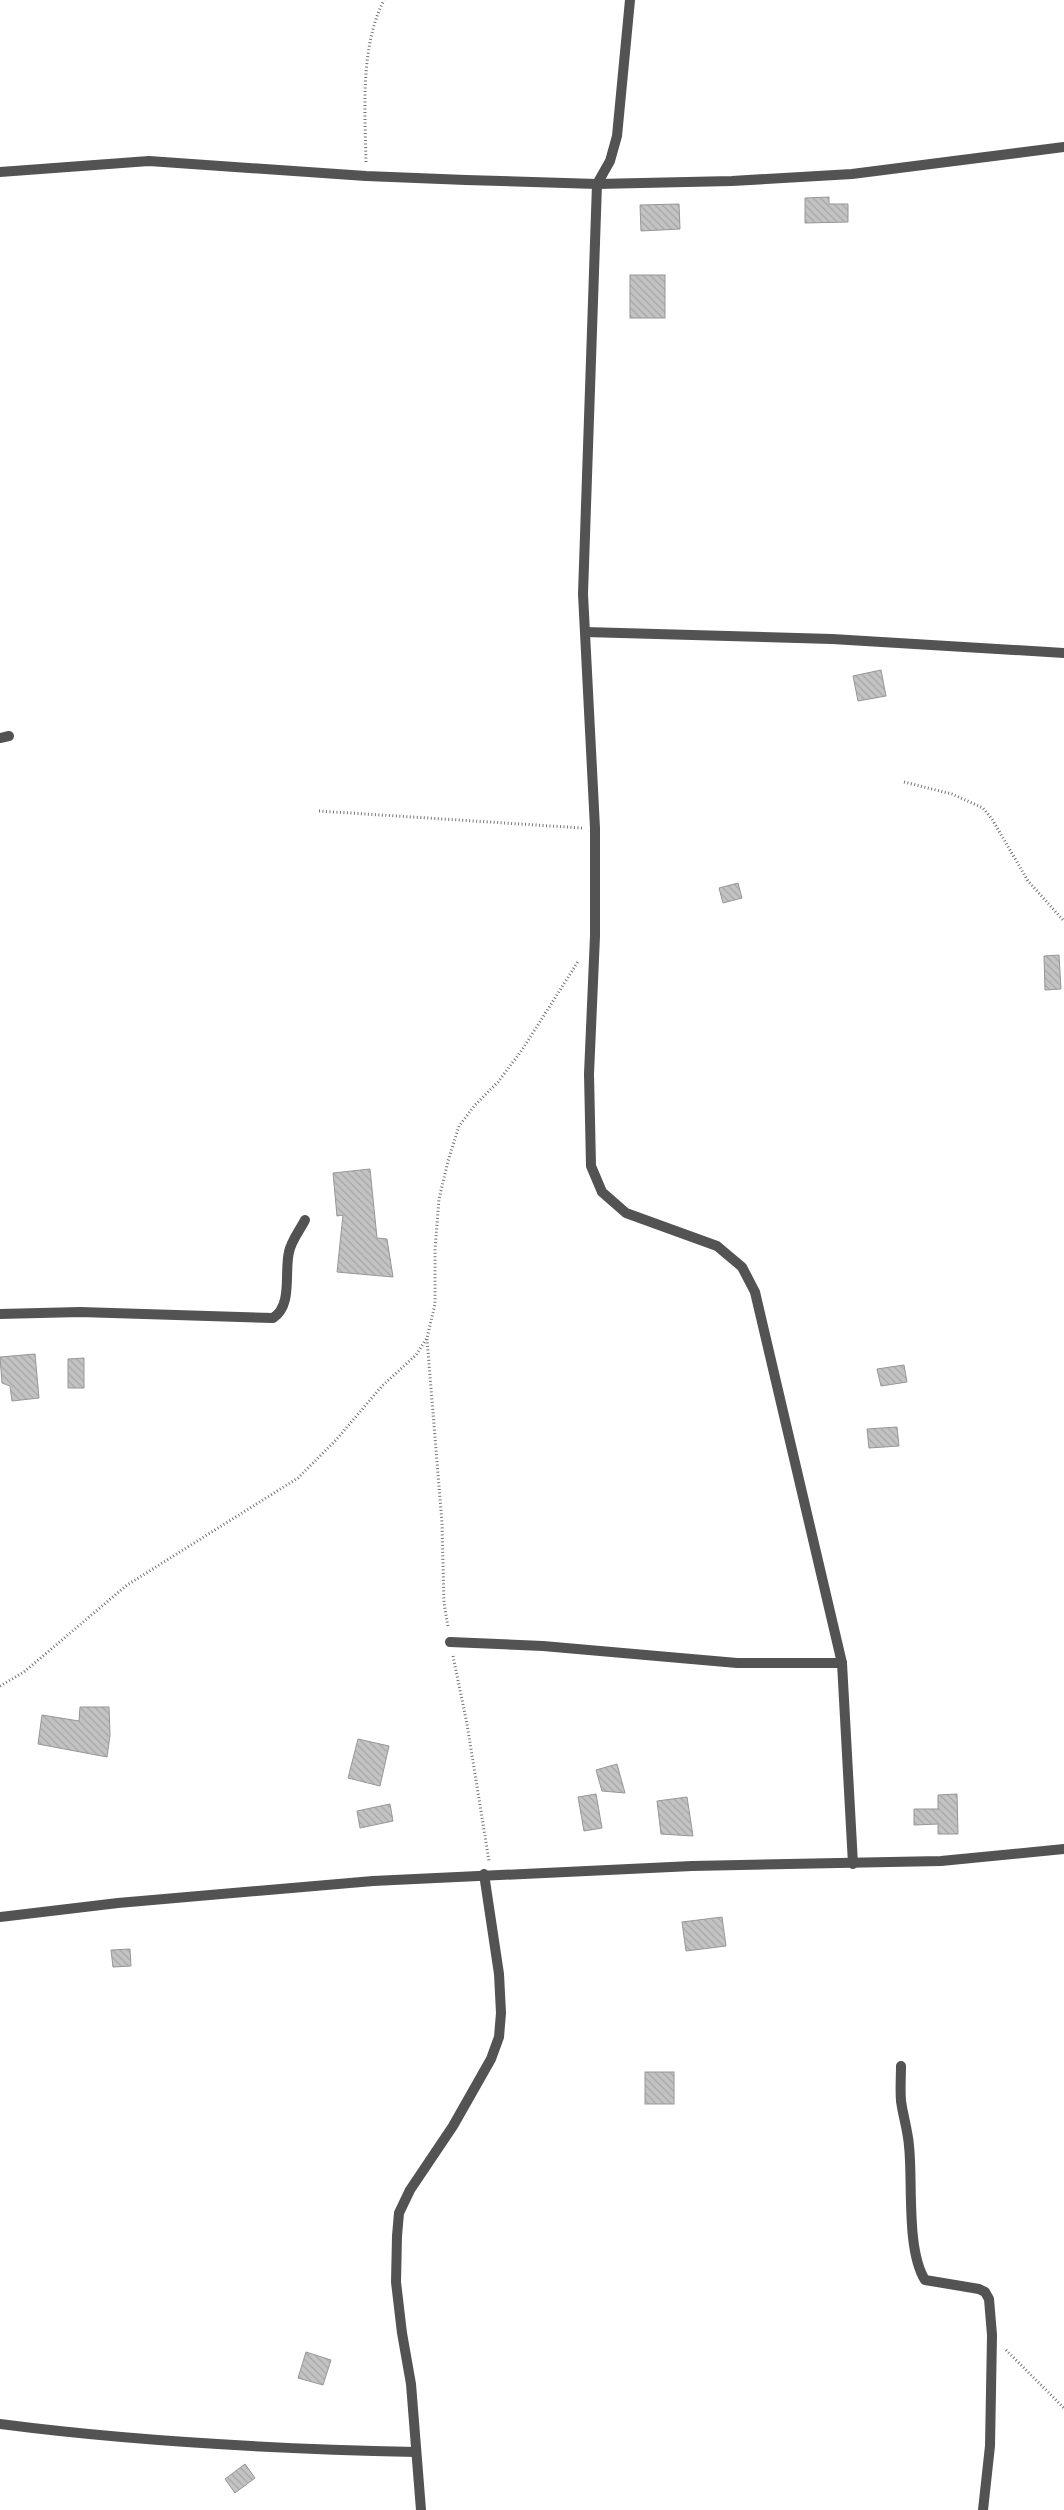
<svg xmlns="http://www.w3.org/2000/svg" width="1064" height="2510" font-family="'Public Sans',sans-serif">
	<defs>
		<pattern id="building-back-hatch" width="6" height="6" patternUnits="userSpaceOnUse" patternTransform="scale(1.25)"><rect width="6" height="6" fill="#c3c3c3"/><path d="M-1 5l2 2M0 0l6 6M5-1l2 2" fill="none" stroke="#a6a6a6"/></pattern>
	</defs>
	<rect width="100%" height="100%" fill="#fff"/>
	<g fill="url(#building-back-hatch)" stroke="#979797">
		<path d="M829,197v7h19v18l-43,1v-25z"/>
		<path d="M679,204l1,25 -39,2 -1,-26z"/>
		<rect x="630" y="275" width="35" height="43"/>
		<path d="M881,670l5,26 -28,5 -5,-25z"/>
		<path d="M738,883l4,15 -19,5 -4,-15z"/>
		<path d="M1059,955l2,34 -16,1 -1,-34z"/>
		<path d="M370,1169l7,69 10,1 6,38 -56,-5 6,-57 -6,1 -4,-43z"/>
		<path d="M35,1354l4,44 -27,3 -2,-15 -8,-3 -2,-26z"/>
		<path d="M84,1358v30h-16v-29z"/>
		<path d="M904,1365l3,17 -26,4 -4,-17z"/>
		<path d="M897,1427l2,19 -30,2 -2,-19z"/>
		<path d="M80,1707h29l1,28 -3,22 -69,-13 4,-29 37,6z"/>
		<path d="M358,1739l31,7 -9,40 -32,-8z"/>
		<path d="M617,1764l8,29 -23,-2 -6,-21z"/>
		<path d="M596,1794l6,34 -18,3 -6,-34z"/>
		<path d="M957,1794l1,40h-20v-10l-24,1v-16h24v-14z"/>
		<path d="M687,1797l6,39 -32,-2 -4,-33z"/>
		<path d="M390,1804l3,17 -33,7 -3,-17z"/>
		<path d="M722,1917l4,29 -40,5 -4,-29z"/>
		<path d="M130,1949l1,17 -18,1 -2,-17z"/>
		<rect x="645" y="2072" width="29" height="32"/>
		<path d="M306,2352l25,8 -8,25 -25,-7z"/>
		<path d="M245,2464l10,14 -20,15 -10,-14z"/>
	</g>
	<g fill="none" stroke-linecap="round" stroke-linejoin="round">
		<g stroke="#757575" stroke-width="3" stroke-dasharray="1 2.5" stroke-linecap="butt">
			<path d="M366,162c-1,-52 -6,-115 18,-162"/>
			<path d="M904,782l48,12 31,14 9,11 36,62 36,40"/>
			<path d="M319,811l263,17"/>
			<path d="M427,1339l15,184 2,80 4,24"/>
			<path d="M453,1656l14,68 22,137"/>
			<path d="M0,1686l24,-14 103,-87 171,-107 38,-38 46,-54 34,-31 11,-17 8,-34v-55l4,-50 9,-38 11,-35 16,-21 23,-23 24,-32 57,-90"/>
			<path d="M1006,2350l58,58"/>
		</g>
		<g stroke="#535353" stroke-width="10">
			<path d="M630,0l-13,136 -7,25 -13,23 -14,410 12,234v108l-6,138 2,92 11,26 24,21 91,33 25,21 13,25 87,371 11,201"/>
			<path d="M0,172l149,-11 217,15 100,4 131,4 135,-3 120,-7 212,-27"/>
			<path d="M585,632l247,7 232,14"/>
			<path d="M0,738l9,-2"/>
			<path d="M0,1314l80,-2 193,6c20,-13 11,-45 16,-66 2,-11 11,-22 16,-32"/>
			<path d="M450,1642l93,4 194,17h105"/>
			<path d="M0,1917l118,-14 255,-22 319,-15 249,-5 123,-12"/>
			<path d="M901,2066c0,11 -1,23 0,35 2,15 7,30 8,45 4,36 -3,104 16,134l54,9 6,3 4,7 3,36 -2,111 -7,64"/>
			<path d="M0,2424c138,18 277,25 416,28"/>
			<path d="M421,2510l-10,-126 -9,-51 -6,-51 1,-46 2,-23 11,-23 43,-64 38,-67 8,-22 2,-24 -2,-39 -15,-100"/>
		</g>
	</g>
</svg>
